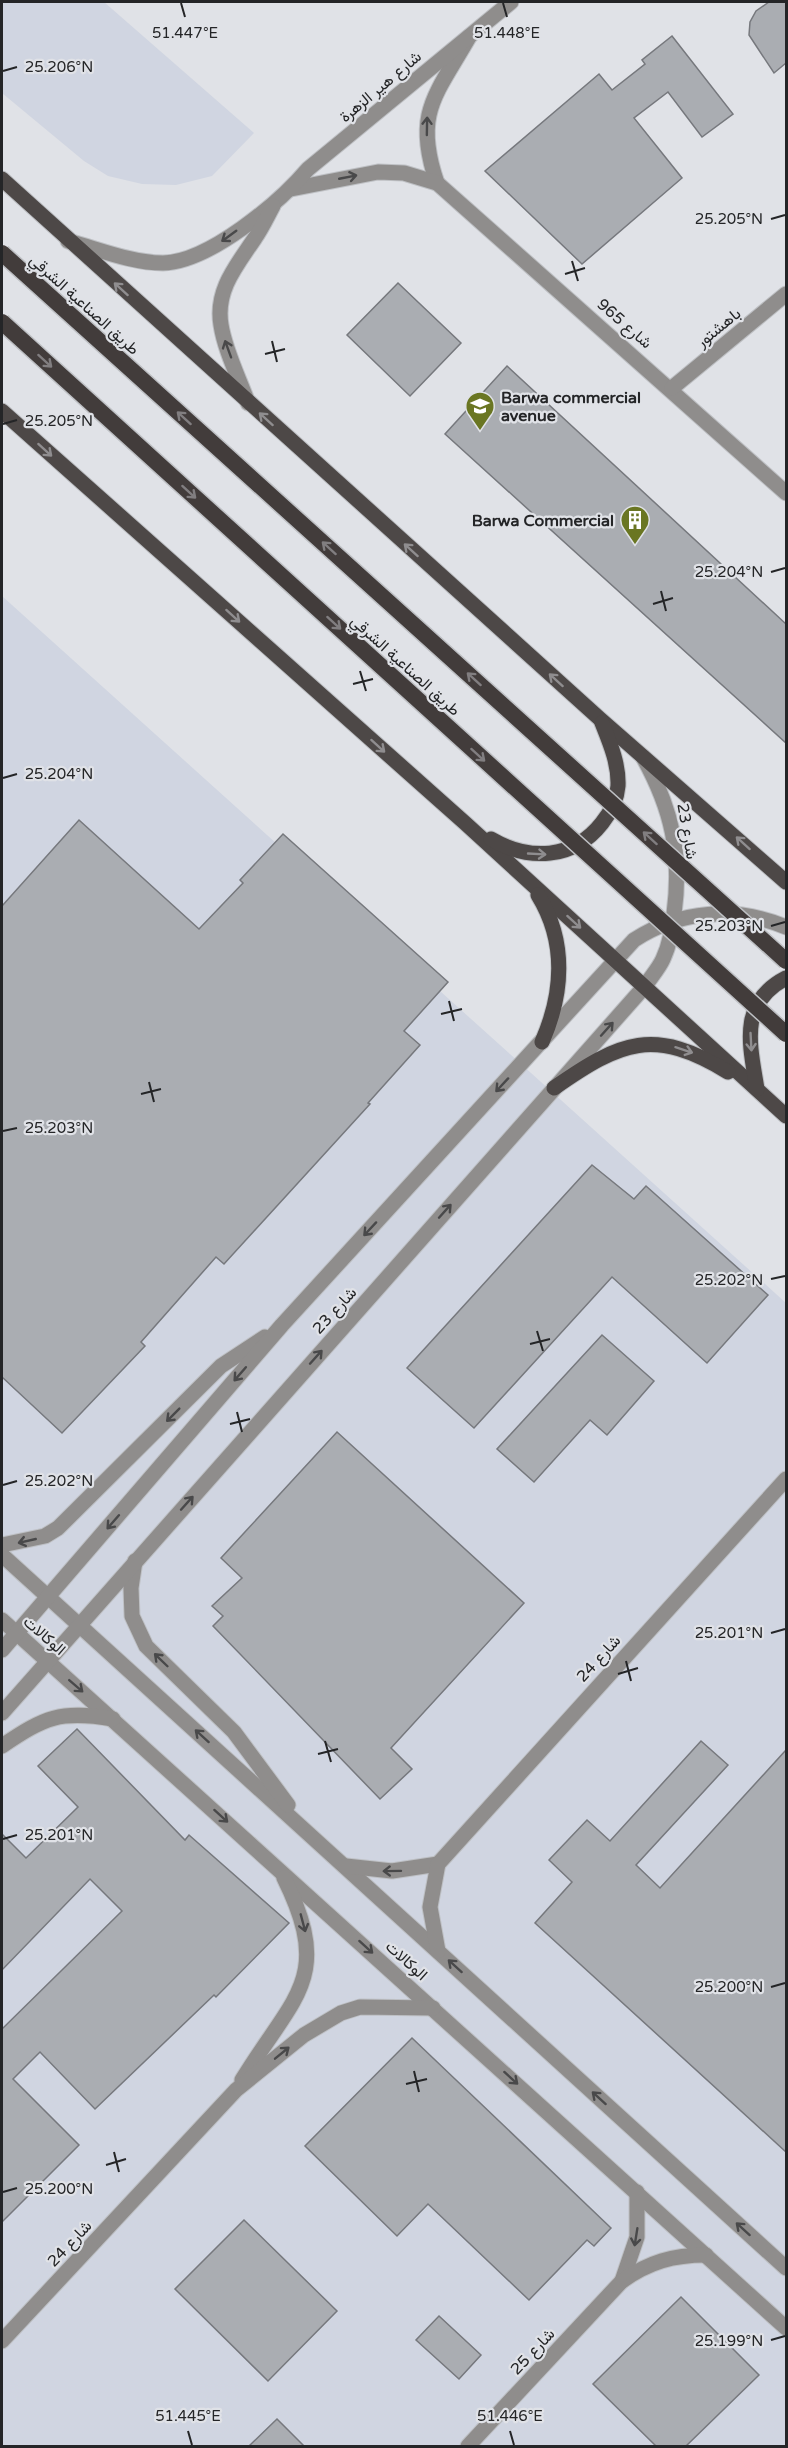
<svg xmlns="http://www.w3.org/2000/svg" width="788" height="2448" font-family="'Varela Round',Vazirmatn,sans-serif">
	<rect width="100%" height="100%" fill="#e0e2e7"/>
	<g fill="#d0d5e1">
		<path d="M2,2h102l150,131 -42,43 -36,9 -34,-1 -34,-8 -24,-15 -82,-68z"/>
		<path d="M2,596l784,707v1143h-784z"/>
	</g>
	<g fill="#aaadb2" stroke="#76787d" stroke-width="1.5">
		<path d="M769,2h17v61l-12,10 -25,-38 1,-13 6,-11z"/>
		<path d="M672,36l61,78 -31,23 -34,-45 -34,26 48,60 -100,86 -97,-93 114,-97 13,16 33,-26 -3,-4z"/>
		<path d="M398,283l63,60 -51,53 -63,-61z"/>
		<path d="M507,366l279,258v119l-341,-309z"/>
		<path d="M79,820l120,109 44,-46 -3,-3 43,-46 165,148 -44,49 16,14 -52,58 2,1 -146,160 -8,-7 -75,85 4,4 -83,87 -60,-56v-471z"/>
		<path d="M592,1165l42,34 12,-13 122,109 -61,68 -95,-86 -138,151 -67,-60z"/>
		<path d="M602,1335l52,46 -47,54 -17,-15 -56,62 -37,-33z"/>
		<path d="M337,1432l187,171 -133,145 21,21 -32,30 -167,-173 10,-10 -11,-10 30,-28 -21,-20z"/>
		<path d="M77,1729l108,111 4,-5 100,88 -73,74 -2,-2 -119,114 -55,-57 -27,27 66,66 -77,77v-193l120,-118 -32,-32 -88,91v-136l24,24 52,-51 -40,-41z"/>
		<path d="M701,1741l27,24 -92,100 24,23 126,-138v402l-251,-229 37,-41 -23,-22 38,-40 23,21z"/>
		<path d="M412,2038l199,190 -17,18 -7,-6 -58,60 -101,-96 -31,32 -92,-90z"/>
		<path d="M244,2220l93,91 -69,70 -93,-92z"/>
		<path d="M681,2297l78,78 -73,71h-30l-63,-62z"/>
		<path d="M439,2316l42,39 -22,24 -43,-39z"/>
		<path d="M277,2419l27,27h-55z"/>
	</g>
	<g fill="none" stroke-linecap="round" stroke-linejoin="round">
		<g stroke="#bec0c4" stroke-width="17">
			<g id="minor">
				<path d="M437,183c-24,-70 -1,-88 32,-146"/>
				<path d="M291,189l87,-17 26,1 33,10 349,310"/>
				<path d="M672,388l114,-94"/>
				<path d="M2,1545l43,-9 13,-8 163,-162 44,-29"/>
				<path d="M2,1555l784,713"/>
				<path d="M135,1561l-4,27 1,28 14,30 88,86 54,73"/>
				<path d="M2,1620l784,708"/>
				<path d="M2,1650l280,-325 352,-385c46,-30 101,-34 152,-13"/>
				<path d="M2,1713l643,-727c6,-9 14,-18 18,-27 7,-15 9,-30 11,-45 8,-60 -2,-105 -31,-157"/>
				<path d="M2,1746c43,-29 58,-36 111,-27"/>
				<path d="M346,1866l46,5 46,-7"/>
				<path d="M438,1951l-8,-44 8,-43 348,-385"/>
				<path d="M242,2080c51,-84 92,-101 42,-202"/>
				<path d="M622,2281l15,-44v-45"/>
				<path d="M2,2341l234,-251 68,-55 37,-22 19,-6 73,1"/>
				<path d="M468,2446l154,-165c27,-19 51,-26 84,-26"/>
			</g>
		</g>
		<g stroke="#bec0c4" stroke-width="17">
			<g id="tertiary">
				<path d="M68,241c30,8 64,22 95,22 46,-1 116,-60 145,-94l203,-167"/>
				<path d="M248,403c-9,-25 -23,-52 -27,-78 -6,-35 16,-60 34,-87 7,-10 12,-21 18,-32"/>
			</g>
		</g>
		<g stroke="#bec0c4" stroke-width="17">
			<g id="primary">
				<path d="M2,179l598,540 186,163"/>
				<path d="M2,411l463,412 321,293"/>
				<path d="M491,839c38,22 82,21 111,-16 8,-10 15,-24 16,-37 1,-22 -8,-43 -16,-63"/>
				<path d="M538,895c29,47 25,99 4,147"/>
				<path d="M554,1088c67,-47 100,-61 174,-16"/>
				<path d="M757,1089c-7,-44 -19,-86 29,-111"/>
			</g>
		</g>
		<use href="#minor" stroke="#8f8d8c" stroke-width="15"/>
		<use href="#tertiary" stroke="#8f8d8c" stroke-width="15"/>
		<use href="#primary" stroke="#4d4847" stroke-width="15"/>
		<g stroke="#bec0c4" stroke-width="19" stroke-linecap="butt">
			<g id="trunk-bridge">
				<path d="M2,253l784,708"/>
				<path d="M2,322l784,712"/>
			</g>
		</g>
		<use href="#trunk-bridge" stroke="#423c3b" stroke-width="16"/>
	</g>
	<defs><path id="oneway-shaft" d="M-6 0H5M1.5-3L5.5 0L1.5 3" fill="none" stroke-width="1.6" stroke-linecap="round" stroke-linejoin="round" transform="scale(1.5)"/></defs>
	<g stroke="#49494a">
		<use href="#oneway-shaft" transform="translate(427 126) rotate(-89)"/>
		<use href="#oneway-shaft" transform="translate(348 177) rotate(-11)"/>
		<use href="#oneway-shaft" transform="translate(229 236) rotate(144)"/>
		<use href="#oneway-shaft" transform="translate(228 349) rotate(-110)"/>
		<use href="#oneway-shaft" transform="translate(607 1029) rotate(-48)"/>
		<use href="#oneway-shaft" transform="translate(502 1085) rotate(133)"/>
		<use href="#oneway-shaft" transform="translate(445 1211) rotate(-48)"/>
		<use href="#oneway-shaft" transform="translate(370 1229) rotate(133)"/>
		<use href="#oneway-shaft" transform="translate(316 1357) rotate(-48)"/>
		<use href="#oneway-shaft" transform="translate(240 1374) rotate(131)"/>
		<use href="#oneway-shaft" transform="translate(173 1415) rotate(135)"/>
		<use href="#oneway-shaft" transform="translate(187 1503) rotate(-48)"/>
		<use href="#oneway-shaft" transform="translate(113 1522) rotate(131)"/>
		<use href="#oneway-shaft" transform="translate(27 1541) rotate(167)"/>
		<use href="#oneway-shaft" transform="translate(161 1660) rotate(-136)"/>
		<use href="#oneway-shaft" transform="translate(76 1686) rotate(41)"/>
		<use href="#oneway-shaft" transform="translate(202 1736) rotate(-138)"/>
		<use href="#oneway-shaft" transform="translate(221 1816) rotate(42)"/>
		<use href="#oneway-shaft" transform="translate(392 1871) rotate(179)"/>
		<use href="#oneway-shaft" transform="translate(303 1923) rotate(75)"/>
		<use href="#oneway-shaft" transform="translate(366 1947) rotate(42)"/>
		<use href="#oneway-shaft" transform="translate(455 1966) rotate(-138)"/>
		<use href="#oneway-shaft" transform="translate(282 2053) rotate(-39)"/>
		<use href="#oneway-shaft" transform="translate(511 2078) rotate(42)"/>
		<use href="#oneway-shaft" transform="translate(599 2098) rotate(-138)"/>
		<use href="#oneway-shaft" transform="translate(743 2229) rotate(-138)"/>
		<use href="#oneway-shaft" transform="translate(636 2237) rotate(99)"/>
	</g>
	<g stroke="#8f8d8f">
		<use href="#oneway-shaft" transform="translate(121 289) rotate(-138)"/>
		<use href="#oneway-shaft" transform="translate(266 419) rotate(-138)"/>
		<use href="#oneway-shaft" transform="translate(45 450) rotate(42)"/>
		<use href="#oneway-shaft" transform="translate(411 550) rotate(-138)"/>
		<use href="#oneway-shaft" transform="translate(233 616) rotate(42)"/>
		<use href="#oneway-shaft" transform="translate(556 680) rotate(-138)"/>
		<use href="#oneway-shaft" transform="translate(378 746) rotate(42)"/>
		<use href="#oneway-shaft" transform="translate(743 843) rotate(-138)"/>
		<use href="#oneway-shaft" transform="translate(537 854) rotate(3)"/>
		<use href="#oneway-shaft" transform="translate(574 922) rotate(42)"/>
		<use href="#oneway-shaft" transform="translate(751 1042) rotate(87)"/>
		<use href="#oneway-shaft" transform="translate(684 1050) rotate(18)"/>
	</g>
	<g stroke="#817e80">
		<use href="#oneway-shaft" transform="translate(45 361) rotate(42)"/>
		<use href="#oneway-shaft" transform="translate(184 418) rotate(-138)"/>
		<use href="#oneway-shaft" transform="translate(189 492) rotate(42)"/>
		<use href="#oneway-shaft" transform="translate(329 548) rotate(-138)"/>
		<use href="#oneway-shaft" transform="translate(334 623) rotate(42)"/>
		<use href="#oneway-shaft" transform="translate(474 679) rotate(-138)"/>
		<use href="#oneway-shaft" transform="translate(478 755) rotate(42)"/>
		<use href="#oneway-shaft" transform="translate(650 838) rotate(-138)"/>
	</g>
	<path fill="none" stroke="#242527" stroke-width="2" d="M181,3l4,14M503,3l4,14M3,71l14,-4M771,219l14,-4M572,261l6,20M565,274l20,-6M272,341l5,21M265,354l20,-5M3,424l14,-4M771,572l14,-4M661,591l5,20M653,604l20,-6M360,671l6,20M353,684l20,-5M3,778l14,-4M771,926l14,-4M449,1001l5,20M441,1014l21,-5M149,1082l5,20M141,1094l20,-5M3,1131l14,-3M771,1279l14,-3M537,1331l6,20M530,1344l20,-5M237,1412l5,20M230,1424l20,-5M3,1485l14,-4M771,1633l14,-4M626,1661l5,20M618,1674l20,-6M325,1741l6,21M318,1754l20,-5M3,1839l14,-4M771,1987l14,-4M414,2071l5,21M406,2084l21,-5M114,2152l5,20M106,2165l20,-6M3,2192l14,-4M771,2340l14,-4M188,2431l4,14M510,2431l4,14"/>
	<defs>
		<g id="school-pin" transform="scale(1.5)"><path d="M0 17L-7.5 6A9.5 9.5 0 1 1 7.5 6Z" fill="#6a7622" stroke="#e0e2e7"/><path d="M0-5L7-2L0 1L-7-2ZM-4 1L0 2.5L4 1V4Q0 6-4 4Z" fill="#fff"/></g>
		<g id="building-pin" transform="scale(1.5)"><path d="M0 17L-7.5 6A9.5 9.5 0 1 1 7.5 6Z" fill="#6a7622" stroke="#e0e2e7"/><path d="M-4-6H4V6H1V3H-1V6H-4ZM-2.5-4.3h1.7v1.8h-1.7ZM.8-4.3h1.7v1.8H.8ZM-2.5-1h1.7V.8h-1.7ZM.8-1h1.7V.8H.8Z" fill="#fff"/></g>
	</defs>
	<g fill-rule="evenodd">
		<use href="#school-pin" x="480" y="406"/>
		<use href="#building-pin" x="635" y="520"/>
	</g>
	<g text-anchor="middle" stroke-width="4.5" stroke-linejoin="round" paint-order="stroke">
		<g font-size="16" fill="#242527" stroke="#e0e2e7">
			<text transform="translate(380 86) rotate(-40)" y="6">شارع هير الزهرة</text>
			<text transform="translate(85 304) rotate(42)" y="6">طريق الصناعية الشرقي</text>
			<text transform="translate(625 323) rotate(41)" y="6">شارع 965</text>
			<text transform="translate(718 327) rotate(-39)" y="6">باهشتور</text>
			<text transform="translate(406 665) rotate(42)" y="6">طريق الصناعية الشرقي</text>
			<text transform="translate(688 831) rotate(80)" y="6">شارع 23</text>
			<text transform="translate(334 1310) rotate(-48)" y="6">شارع 23</text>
			<text transform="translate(45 1635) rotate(41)" y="6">الوكالات</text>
			<text transform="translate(598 1658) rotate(-48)" y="6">شارع 24</text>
			<text transform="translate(407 1960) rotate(42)" y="6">الوكالات</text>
			<text transform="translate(69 2243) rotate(-47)" y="6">شارع 24</text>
			<text transform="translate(532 2351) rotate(-47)" y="6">شارع 25</text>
		</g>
		<g font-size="16" font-weight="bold" fill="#242527" stroke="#e0e2e7" text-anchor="start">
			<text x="501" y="403">Barwa commercial<tspan x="501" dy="18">avenue</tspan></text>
			<text x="614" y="526" text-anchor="end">Barwa Commercial</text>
		</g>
	</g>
	<g font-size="15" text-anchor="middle" fill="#242527" stroke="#e0e2e7" stroke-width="4.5" stroke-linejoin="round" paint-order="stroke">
		<text x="185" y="38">51.447°E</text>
		<text x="507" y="38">51.448°E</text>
		<text x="59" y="72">25.206°N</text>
		<text x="729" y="224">25.205°N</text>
		<text x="59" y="426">25.205°N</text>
		<text x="729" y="577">25.204°N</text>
		<text x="59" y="779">25.204°N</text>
		<text x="729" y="931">25.203°N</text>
		<text x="59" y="1133">25.203°N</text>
		<text x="729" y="1285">25.202°N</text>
		<text x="59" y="1486">25.202°N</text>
		<text x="729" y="1638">25.201°N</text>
		<text x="59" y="1840">25.201°N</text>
		<text x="729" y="1992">25.200°N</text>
		<text x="59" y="2194">25.200°N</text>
		<text x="729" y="2346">25.199°N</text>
		<text x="188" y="2421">51.445°E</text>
		<text x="510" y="2421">51.446°E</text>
	</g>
	<rect width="788" height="2448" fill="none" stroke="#242527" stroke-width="6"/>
</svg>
